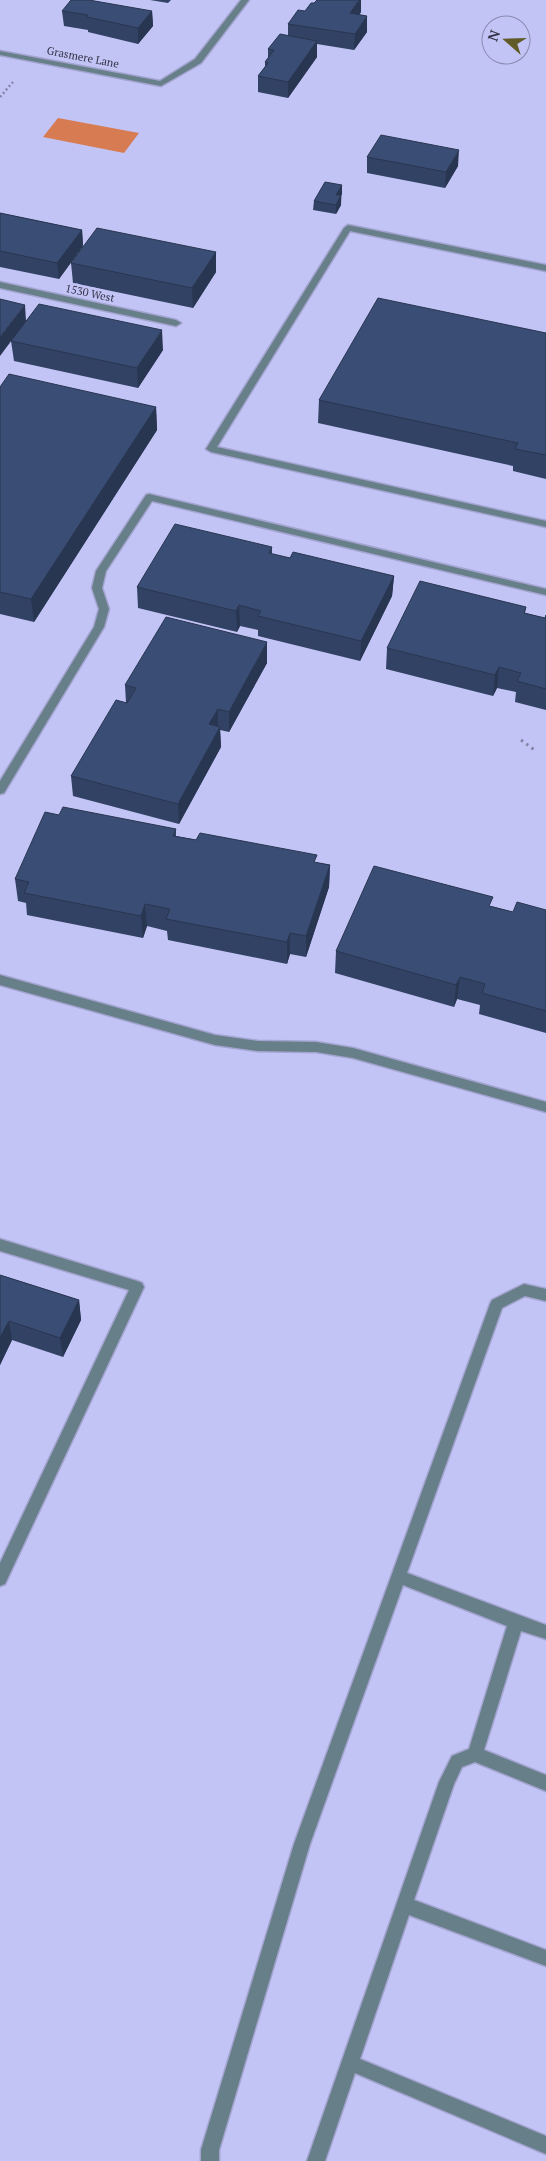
<svg xmlns="http://www.w3.org/2000/svg" width="546" height="2161" font-family="'PT Serif',serif">
	<rect width="100%" height="100%" fill="#c3c4f6"/>
	<path fill="#d77b52" d="M58,118l81,15 -15,20 -81,-16z"/>
	<g fill="none" stroke-linecap="round" stroke-linejoin="round">
		<g stroke="#a3a4d0" stroke-width="3">
			<g id="minor">
				<path d="M241,0h8l-48,63 -40,23 -161,-31v-4l160,30 35,-22z"/>
				<path d="M348,225l198,40v6l-196,-40 -133,216 329,74v6l-335,-75 -5,-3 138,-221z"/>
				<path d="M0,282l176,38 5,3 -5,3 -176,-38z"/>
				<path d="M149,494l397,95v6l-394,-94 -46,70 -4,17 7,21 -5,18 -100,166 -4,1v-13l94,-154 5,-18 -7,-21 4,-17 50,-76z"/>
				<path d="M0,975l215,60 43,6 58,1 37,6 193,54v10l-193,-54 -37,-6 -58,-1 -43,-6 -215,-60z"/>
				<path d="M0,1239l137,42 5,2 2,4 -139,297 -5,2v-23l129,-273 -129,-39z"/>
				<path d="M524,1284l22,5v12l-21,-5 -23,12 -95,265 139,52v14l-25,-8 -37,119 62,25v16l-71,-29 -13,5 -8,17 -40,116 132,50v16l-137,-51 -49,144 186,77v18l-191,-81 -30,88h-18l132,-379 13,-26 17,-7 38,-123 -104,-41 -93,259 -91,306v11h-18v-11l93,-306 196,-540 2,-4z"/>
			</g>
		</g>
		<path stroke="#8585aa" stroke-width="2.5" stroke-dasharray="2 2.5" stroke-linecap="butt" d="M0,97l13,-15"/>
		<path stroke="#8585aa" stroke-width="3" stroke-dasharray="2.5 4" stroke-linecap="butt" d="M521,740l15,11"/>
		<use href="#minor" fill="#677f89" fill-rule="evenodd"/>
	</g>
	<g fill="#324264">
		<path d="M150,0h21l-3,3z"/>
		<path d="M62,11h90l1,15 -15,18 -50,-12v-2l-24,-4z"/>
		<path d="M305,11l56,1 -2,3 8,17 -13,18 -37,-6v13l-29,41 -30,-6v-16l7,-9v-5l3,-4v-9l20,-13v-12z"/>
		<path d="M367,157l91,9 -13,22 -78,-15z"/>
		<path d="M342,185l-1,20 -5,9 -23,-4 1,-9z"/>
		<path d="M0,213l82,17 1,16 -24,33 -59,-12z"/>
		<path d="M216,252v20l-23,36 -120,-25 -2,-20z"/>
		<path d="M26,320l137,30 -25,38 -124,-27 -3,-20 -11,15z"/>
		<path d="M546,333v146l-33,-8v-5l-195,-43 1,-23z"/>
		<path d="M0,387l156,20 1,23 -123,192 -34,-8z"/>
		<path d="M272,547v7l18,4 104,18 -2,20 -32,65 -102,-25v-6l-18,-4 -3,6 -99,-24 -1,-21z"/>
		<path d="M526,607l-1,6 20,5 1,-3v95l-31,-8 1,-10 -19,-4 -4,8 -107,-27 1,-21z"/>
		<path d="M267,663l-38,69 -9,-2 1,17 -42,77 -106,-28 -2,-20 55,-73 -1,-18z"/>
		<path d="M59,815l117,14v7l154,29 -1,22 -23,70 -16,-3 -3,10 -119,-24 -1,-9 -20,-5 -4,12 -116,-23 -1,-12 -8,-2 -3,-22z"/>
		<path d="M491,906l22,6 33,-2v123l-67,-19 1,-9 -23,-6 -3,8 -119,-34 1,-22z"/>
		<path d="M0,1275l79,25 2,20 -18,37 -51,-17 -12,25z"/>
	</g>
	<g fill="#293651">
		<path d="M359,0h2v12l-12,17 1,-16z"/>
		<path d="M152,11l1,15 -15,18v-16z"/>
		<path d="M367,16v16l-13,18 1,-16z"/>
		<path d="M317,41v16l-29,41v-16z"/>
		<path d="M459,150l-1,16 -13,22 1,-16z"/>
		<path d="M342,185v9l-6,10v-9z"/>
		<path d="M341,195v10l-5,9v-9z"/>
		<path d="M82,230l1,16 -24,33 -2,-16z"/>
		<path d="M216,252v20l-23,36 -1,-20z"/>
		<path d="M25,305l1,16 -26,35v-19z"/>
		<path d="M162,330l1,20 -25,38 -1,-20z"/>
		<path d="M156,407l1,23 -123,192 -3,-23z"/>
		<path d="M394,576l-2,20 -32,65 1,-20z"/>
		<path d="M239,605l1,21 -3,6 -1,-21z"/>
		<path d="M267,642v21l-38,69v-20z"/>
		<path d="M499,667l-2,21 -4,8 2,-21z"/>
		<path d="M218,709v20l-9,-5z"/>
		<path d="M220,727l1,20 -42,77 -1,-20z"/>
		<path d="M330,865l-1,22 -23,70v-21z"/>
		<path d="M145,904l2,22 -4,12 -2,-22z"/>
		<path d="M290,933v21l-3,10v-22z"/>
		<path d="M460,977l-3,22 -3,8 2,-22z"/>
		<path d="M79,1300l2,20 -18,37 -3,-19z"/>
		<path d="M9,1321l3,19 -12,25v-27z"/>
	</g>
	<g fill="#3a4d74" stroke="#293651">
		<path d="M71,0h18l63,11 -14,17 -51,-11 1,-2 -26,-4z"/>
		<path d="M317,0h42l-9,13 17,3 -12,18 -67,-10 10,-14 7,1 6,-8h3z"/>
		<path d="M280,34l37,7 -29,41 -30,-6 10,-13 -3,-1 9,-12 -6,-1z"/>
		<path d="M381,135l78,15 -13,22 -79,-15z"/>
		<path d="M325,182l17,3 -6,10h5l-5,10 -22,-4z"/>
		<path d="M0,213l82,17 -25,33 -57,-12z"/>
		<path d="M97,228l119,24 -24,36 -121,-25z"/>
		<path d="M378,298l168,35v122l-31,-6 3,-6 -199,-43z"/>
		<path d="M0,299l25,6 -25,32z"/>
		<path d="M39,304l123,26 -25,38 -126,-27z"/>
		<path d="M9,374l147,33 -125,192 -31,-7v-205z"/>
		<path d="M175,524l97,23 -3,6 21,5 3,-6 101,24 -33,65 -103,-25 3,-5 -22,-6 -3,6 -99,-24z"/>
		<path d="M420,581l106,26 -2,6 21,5 1,-3v74l-29,-8 4,-8 -22,-6 -4,8 -108,-27z"/>
		<path d="M166,617l101,25 -38,70 -11,-3 -9,15 11,3 -42,77 -107,-28 45,-76 11,3 9,-15 -11,-3z"/>
		<path d="M63,807l113,22 -3,7 23,4 4,-7 117,22 -3,7 16,3 -24,71 -16,-3 -3,9 -121,-23 4,-10 -25,-5 -4,12 -117,-23 5,-11 -14,-3 30,-67 14,3z"/>
		<path d="M374,866l119,31 -4,9 24,6 4,-10 29,8v101l-64,-18 3,-9 -25,-7 -4,8 -120,-34z"/>
		<path d="M0,1275l79,25 -19,38 -51,-17 -9,17z"/>
	</g>
	<g text-anchor="middle" stroke-width="5" stroke-linejoin="round" paint-order="stroke">
		<g font-size="11" fill="#333347" stroke="#c3c4f6">
			<text transform="translate(83 57) rotate(11)" y="4">Grasmere Lane</text>
			<text transform="translate(90 293) rotate(12)" y="4">1530 West</text>
		</g>
	</g>
	<g transform="translate(506 40) rotate(290)"><circle r="24" fill="#c3c4f6" stroke="#898ab0"/>
	<path d="M0-4L9 19L0 12L-9 19Z" fill="#605b28"/>
	<text y="-8" font-size="14" font-weight="bold" text-anchor="middle" fill="#333347">N</text>
	</g>
</svg>
